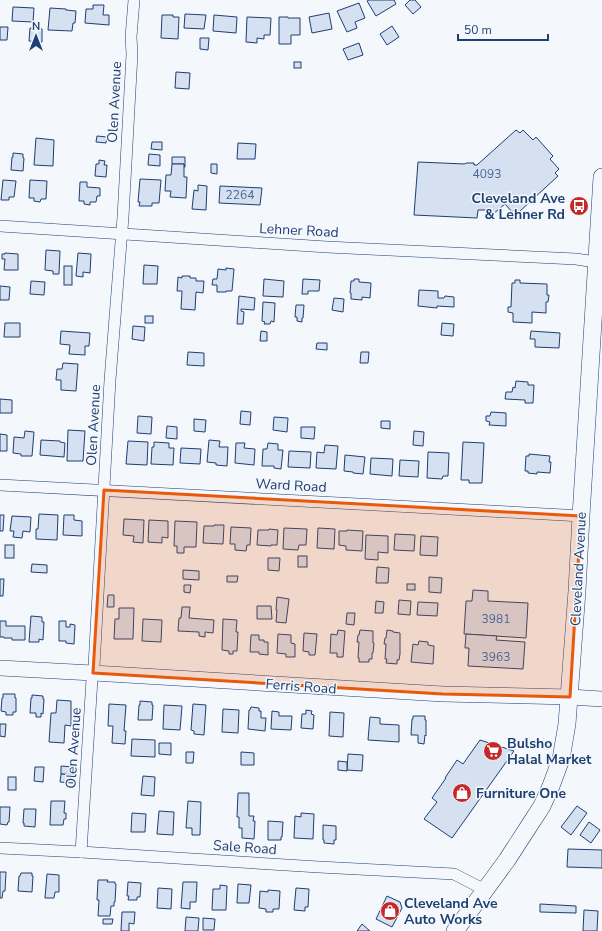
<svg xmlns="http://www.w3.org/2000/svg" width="602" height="931" font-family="'Nunito Sans',sans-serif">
	<rect width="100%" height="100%" fill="#f4f7fb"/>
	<g fill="#d5e0f0" stroke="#1d3f73">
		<path d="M369,0h25l2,4 -20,12 -9,-15z"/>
		<path d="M410,0h5l6,7 -8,7 -8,-9z"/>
		<path d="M359,3l6,15 -10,4 2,6 -10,4 -10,-21z"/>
		<path d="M93,5h11l-1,10h6v10l-24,-2 1,-14h7z"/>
		<path d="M13,7l21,1 -1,14 -21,-1z"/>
		<path d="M50,8l16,1v1l10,1 -1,12h-2l-1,8 -24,-1z"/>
		<path d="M329,13l3,16 -20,4 -3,-16z"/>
		<path d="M185,14l21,1 -2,14 -20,-1z"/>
		<path d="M162,15h11v2h6l-1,22 -17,-1z"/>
		<path d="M214,15l23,2 -1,16 -23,-2z"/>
		<path d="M247,17l24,1 -1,17h-6v4l-7,-1v5l-11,-1z"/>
		<path d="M279,17h9v1h12v17h-9v9h-12z"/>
		<path d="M392,26l7,11 -12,8 -7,-11z"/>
		<path d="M0,27h8l-1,13h-7z"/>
		<path d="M30,28l12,1v13l-13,-1z"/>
		<path d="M200,38h9l-1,12 -8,-1z"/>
		<path d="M359,43l4,12 -15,5 -5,-11z"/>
		<rect x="294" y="62" width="7" height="6"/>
		<path d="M176,72l14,1 -1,16 -14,-1z"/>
		<path d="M516,130l4,3 3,-3 10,10 3,-3 17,19 -3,3 9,10 -4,4 3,3 -39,36 -3,-4 -4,4 -7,-8 -13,11 -4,-5h-10l-1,8 -63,-3 4,-53 47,2 1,-1h8v2h3z"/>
		<path d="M97,136l10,1 -1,6 -10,-1z"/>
		<path d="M36,138l18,2 -1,26 -19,-1z"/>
		<path d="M152,142h10v8l-11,-1z"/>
		<path d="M238,143l18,1 -1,15h-18z"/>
		<path d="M13,153l10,1v4h1l-1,13 -12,-1 1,-13h1z"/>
		<path d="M149,154l11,1v11l-12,-1z"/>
		<path d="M172,157h13v10h-1v-3h-12z"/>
		<path d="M99,160l6,1 -1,4h3l-1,12 -11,-1 1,-12h3z"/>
		<path d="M172,164h12v13h3l-1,21 -16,-1 1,-6h-6l1,-16h5z"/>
		<path d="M211,164h6v10l-6,-1z"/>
		<path d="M140,179l21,1 -2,23h-7v3h-13l1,-4h-2z"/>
		<path d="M3,180l13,1 -2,16h-5v3h-8z"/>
		<path d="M30,180l17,1 -1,18h-5l-1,3 -6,-1v-3h-5z"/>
		<path d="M80,182h7v5l13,1v8h-3l-1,6h-6v3l-6,-1v-3h-5z"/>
		<path d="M198,185l9,1 -1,24 -14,-1 2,-19 4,1z"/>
		<path d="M220,186l42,2 -2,17 -41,-2z"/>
		<path d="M46,250l14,1 -1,23h-6v-3l-8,-1z"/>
		<path d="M5,253l13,1v16h-14l1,-11h-3v-5h3z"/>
		<path d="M78,253l13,1 -1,19 -7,-1v5l-7,-1z"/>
		<path d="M144,265l14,1 -1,18h-14z"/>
		<rect x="64" y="266" width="8" height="19"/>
		<path d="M226,268l8,1 -2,22h-6v1h-9v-7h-5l1,-6h4l1,-10 8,1z"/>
		<path d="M182,276h8v2h6v3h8l-1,12 -7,-1 -1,18 -14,-1 1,-18h-5l1,-14 4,1z"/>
		<path d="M264,279l20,2 -1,16 -20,-1z"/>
		<path d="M303,279l17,1 -1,11h-11v3h-6z"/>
		<path d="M354,279h5v3l12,1 -1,15 -8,-1v3l-11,-1v-6h-1l1,-12h3z"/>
		<path d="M515,280h5v3l27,1v11h2l-1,7h-2v11l-14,-1v11l-19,-1v-9l-5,-1v-5h3l1,-24h3z"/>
		<path d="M31,281l14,1 -1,13 -14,-1z"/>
		<path d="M0,286l10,1 -1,13h-9z"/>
		<path d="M419,290l19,1v7h6l1,-2 9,1v10l-17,-1v2l-19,-2z"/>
		<path d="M239,296l16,2 -1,12 -13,-1v2l3,1 -1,12h-6z"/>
		<path d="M334,298l10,1 -1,13 -11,-2z"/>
		<path d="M263,302l12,1 -1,19 -3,-1 -1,3h-6l1,-2 -3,-1z"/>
		<path d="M296,305h8l-1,13h-1v4l-5,-1v-4h-2z"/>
		<rect x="145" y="316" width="8" height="7"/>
		<path d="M5,323h15v14h-16z"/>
		<path d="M442,323l12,1 -1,12 -12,-1z"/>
		<path d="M133,326l12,1 -1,14 -12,-2z"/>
		<path d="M61,331l29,2 -1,13h-4v9l-16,-1 1,-9 -10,-1z"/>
		<path d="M261,331l6,1v9h-7z"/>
		<path d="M531,331l29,2 -1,15 -24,-1v-8h-5z"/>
		<path d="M317,343h10v7l-11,-1z"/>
		<path d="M188,352l16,1v13l-17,-1z"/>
		<path d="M361,352h8l-1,11h-8z"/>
		<path d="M63,363l15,1 -2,27 -15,-1v-10h-5l1,-11h5z"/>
		<path d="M516,381l12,1v3h6l-1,18h-8v-3l-20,-1 1,-7h6l1,-5 2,1z"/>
		<path d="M0,399l12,1v13h-12z"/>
		<path d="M241,411l10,1 -1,13 -10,-1z"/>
		<path d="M491,412l15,1v13l-17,-1 1,-3 -4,-1v-5h4z"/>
		<path d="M138,416l14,1 -1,17 -14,-1z"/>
		<path d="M274,417l14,1 -1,14 -14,-2z"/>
		<path d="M194,419l12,1 -1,12 -11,-1z"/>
		<path d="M381,421h9v8l-9,-1z"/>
		<path d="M167,426l10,1v12l-11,-1z"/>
		<path d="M301,427h14l-1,12 -13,-1z"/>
		<path d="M68,430l17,1 -2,30h-16z"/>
		<path d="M25,431l9,1 -2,24h-11v-2l-8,-1 1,-16 10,1z"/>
		<path d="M414,431l10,1 -1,14 -10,-1z"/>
		<path d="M0,434l7,1v16h-7z"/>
		<path d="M41,440l19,1v1l5,1 -1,14 -24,-2z"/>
		<path d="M209,440l11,1 -1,6h9l-1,19 -11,-1v-2l-9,-1z"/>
		<path d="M128,441l20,1 -1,23 -21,-1z"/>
		<path d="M154,442l15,1v5h5l-1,17 -22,-1 1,-17h2z"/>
		<path d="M463,442l21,1 -2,40h-13v-3h-8z"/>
		<path d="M236,443h9l-1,5 11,1 -1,16 -19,-2z"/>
		<path d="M268,443l10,1v6h5l-2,19 -7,-1v-2h-12l1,-17h4z"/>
		<path d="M325,445l13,1 -2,23 -20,-1 1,-16 7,1z"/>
		<path d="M181,448l20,1 -1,15 -20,-1z"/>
		<path d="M289,451l22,1 -1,16 -22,-1z"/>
		<path d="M428,452l21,1 -1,23h-5l-1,3 -15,-1z"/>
		<path d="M529,454l21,2 -1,6h2l-1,11 -13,-1v2l-9,-1v-2h-3l1,-15h3z"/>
		<path d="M345,455l20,2 -2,17 -10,-1v-1l-9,-1z"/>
		<path d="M371,458l22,1 -1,17 -22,-2z"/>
		<path d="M400,460l19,1 -1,16 -19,-1z"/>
		<path d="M39,514l19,1 -1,25 -21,-1v-10h2z"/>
		<path d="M0,515h4l-1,16h-3z"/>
		<path d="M64,515h10v5l8,1v15l-19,-1z"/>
		<path d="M12,516l19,1 -1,15 -7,-1 -1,7 -9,-1 1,-6h-4z"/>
		<path d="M124,519l20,1 -1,23 -10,-1 1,-6 -11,-1z"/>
		<path d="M149,520l19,1v17l-6,-1v6l-14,-1z"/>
		<path d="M175,521l22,1 -1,25h-12v6h-7v-7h-3z"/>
		<path d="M214,525h10l-1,19 -20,-1 1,-17h10z"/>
		<path d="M231,527l20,1 -1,17h-3l-1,6 -11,-1v-6h-5z"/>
		<path d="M284,528l23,1 -1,16h-7l-1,5 -15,-1z"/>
		<path d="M318,528l17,1 -1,20 -17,-1z"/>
		<path d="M269,529l9,1 -1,15h-6v1l-14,-1 1,-15h11z"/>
		<path d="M347,530l16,1 -1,20 -16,-1v-4l-7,-1v-14h8z"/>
		<path d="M395,534l20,1 -1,16 -20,-1z"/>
		<path d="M366,535l22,1v17l-10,-1v8l-13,-1z"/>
		<path d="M421,536l17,1 -1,19 -17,-1z"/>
		<rect x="5" y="545" width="9" height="13"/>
		<rect x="298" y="556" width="9" height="11"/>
		<path d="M268,558h12l-1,13 -11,-1z"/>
		<path d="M32,564l15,1v8l-16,-1z"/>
		<path d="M377,567l12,1 -1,15h-12z"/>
		<path d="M183,570l16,1v9l-16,-1z"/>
		<path d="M227,576h11l-1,6h-10z"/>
		<path d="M429,577l13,1 -1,15 -12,-1z"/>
		<path d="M0,579h4l-1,17h-3z"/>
		<rect x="407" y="584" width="8" height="6"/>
		<path d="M184,585h7l-1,8 -6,-1z"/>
		<path d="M473,590l15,1v10l40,2 -2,35 -62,-4 2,-33h6z"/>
		<path d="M108,595h6v12h-7z"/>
		<path d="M277,597l12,2 -3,24 -10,-1 1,-12h-1z"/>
		<path d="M399,600l12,1 -1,14 -12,-1z"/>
		<path d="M376,601l8,1 -1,11h-8z"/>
		<path d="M418,602l20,1 -1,13 -20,-1z"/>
		<path d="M257,606h14l1,13h-15z"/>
		<path d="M182,607h8l-1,11 25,2 -1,13 -8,-1v5l-6,-1v-4l-21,-1 1,-13h2z"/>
		<path d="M119,608h15l-1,31h-19l1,-20h4z"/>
		<path d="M347,613h8l-1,12 -8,-1z"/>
		<path d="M31,616l11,1v5h2l-1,18 -4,-1v3h-10z"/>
		<path d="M143,619l19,1 -1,22 -19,-1z"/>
		<path d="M223,619l14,1 -1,12h2l-1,19h-4v3h-4v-3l-7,-1z"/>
		<path d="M0,621h6v5h19v14h-13v-2h-8v-1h-4z"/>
		<path d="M59,621h7v6h4v-3l5,1 -1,19 -8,-1v-2h-7z"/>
		<path d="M338,630l7,1 -2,26h-6v-4h-7l1,-19 6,1z"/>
		<path d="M360,630l13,1v12h1l-1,10h-1v6h-3v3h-10v-4h-1l1,-16h-2l1,-7h1z"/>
		<path d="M387,630l6,1v1l7,1v21l-1,6h-2v4l-11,-1 1,-4h-2l1,-15h-2l1,-6h1z"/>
		<path d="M304,633l13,1 -2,21h-6v-3l-6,-1z"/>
		<path d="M278,634l13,1v8l4,1v13h-9v-3l-9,-1z"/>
		<path d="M466,634l31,2 -1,4 29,2 -2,27 -55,-3 1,-18h-4z"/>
		<path d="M251,635h8v5h5v2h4v13l-9,-1v-2h-9z"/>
		<path d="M419,641l9,1v3l6,1 -1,18 -22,-2 2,-18 5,1z"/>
		<path d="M3,694h12v4h1v14h-3v3h-7v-3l-5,-1 1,-13h1z"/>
		<path d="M32,695l11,1v3h1l-1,15 -2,-1v4h-5v-4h-6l1,-15h1z"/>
		<path d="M57,700l14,1v25l-6,-1 -1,18 -15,-1 2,-29h5z"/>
		<path d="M140,701l12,1v3h1l-1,15h-14l1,-15h1z"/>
		<path d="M109,704l17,1 -2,26h2l-1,13 -13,-1 1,-17h-5z"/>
		<path d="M193,704l13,1 -2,30 -10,-1v-3l-3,-1z"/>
		<path d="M164,705l18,1 -2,24 -17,-1z"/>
		<path d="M251,707l8,1v3h2v7h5l-1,13 -17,-2 1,-19h1z"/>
		<path d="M223,709l16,1 -1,23 -16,-1z"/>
		<path d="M306,710l6,1 -1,3 3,1 -1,14 -12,-1 1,-14h4z"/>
		<path d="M272,711l7,1v4h13l-1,14 -20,-1z"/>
		<path d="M330,712l14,1 -1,24 -14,-1z"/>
		<path d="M413,716h12v4h1v16l-1,-1 -1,9 -6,-1v-8h-7l1,-16h1z"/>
		<path d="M370,717l10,1v6l19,1v17l-31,-2z"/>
		<path d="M0,724h6l-1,13 -5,-1z"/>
		<path d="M132,739l23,1v17l-24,-1z"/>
		<path d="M480,740l34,11 -62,87 -28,-19 13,-17 -5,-4 14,-20h-1l12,-18 6,4z"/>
		<path d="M159,743h12v12l-12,-1z"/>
		<path d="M186,752h8l-1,11h-7z"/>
		<path d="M241,752l13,1v12h-13z"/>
		<path d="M348,754l15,1 -1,16 -15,-1z"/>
		<path d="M338,761l9,1v9l-9,-1z"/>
		<path d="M61,766l13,1v8l-13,-1z"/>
		<path d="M35,767h9l-1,15 -9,-1z"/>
		<path d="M61,774l13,1 -1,8 -13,-1z"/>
		<path d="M143,776l12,1 -1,19 -13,-1z"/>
		<rect x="8" y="777" width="8" height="13"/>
		<path d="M238,793h11v23h5l-1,5h2l-1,18 -12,-1v-10h-3v-11h-2z"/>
		<path d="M51,801h14l-1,12h2v6h-2l-1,6h-13z"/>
		<path d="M188,801l13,1 -1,33h-8v-7h-6z"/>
		<path d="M577,806l10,7 -16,22 -10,-8z"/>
		<path d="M0,807h10l-1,15h-1l-1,3 -7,-1z"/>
		<path d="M24,809h12l-1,18 -11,-1v-3h-1z"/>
		<path d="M159,811l15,1 -1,23 -16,-1z"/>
		<path d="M132,813l14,1 -1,18h-14z"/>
		<path d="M301,813l13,1 -1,25 -19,-1 1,-22 6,1z"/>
		<path d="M268,821l15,1 -1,15h-1v3h-13z"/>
		<path d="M589,822l11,8 -9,13 -11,-8z"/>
		<path d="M323,825l13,1v14h-2v4l-10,-1v-3h-1z"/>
		<path d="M568,849l34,1v18l-35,-1z"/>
		<path d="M0,872h6l-1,19h-2l-1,7h-2z"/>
		<path d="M21,873h11v3h1l-1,16 -14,-1 1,-15h1z"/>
		<path d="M47,874l12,1v17h-4l-1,6h-9z"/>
		<path d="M98,880h10l-1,2h8v2h1l-1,18h-1v4h-3l-1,10h-12l1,-16h-2z"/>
		<path d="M128,882l13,1 -1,14h-3v3h-9l1,-4h-2z"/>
		<path d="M183,882h14l-1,20h-6v7l-9,-1z"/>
		<path d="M238,884l13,1 -2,18h-12z"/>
		<path d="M220,885l7,1 -1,24h-14l1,-21h7z"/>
		<path d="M158,888l14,1 -1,20 -14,-1z"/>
		<path d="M296,888l13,1 -1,18h-3v4l-11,-1z"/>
		<path d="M268,890l12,1 -1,18h-6v3h-7v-3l-7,-1 1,-17 8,1z"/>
		<path d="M387,896l13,6 2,6 -10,19 -16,-8z"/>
		<path d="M540,904l36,2v7l-36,-1z"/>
		<path d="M584,910l14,1 -1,20h-14z"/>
		<path d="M122,912h13l-1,12 -5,-1v8h-8z"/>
		<path d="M186,917l13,1 -1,13h-13z"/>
		<path d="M203,918l12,1 -1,11h-11z"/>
		<path d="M103,919h10l-1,5h-9z"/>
		<path d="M362,924l8,7h-13z"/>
	</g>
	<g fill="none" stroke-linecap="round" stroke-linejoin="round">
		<g stroke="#1d3f73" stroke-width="12">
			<g id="street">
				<path d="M0,226l327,21 249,12 20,3"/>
				<path d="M0,485l564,30 17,1"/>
				<path d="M0,848l81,4 238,15 135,7 31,16"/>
				<path d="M81,852l11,-173 2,-13 16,-286 13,-163 9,-163 -1,-17 3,-37"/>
			</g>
		</g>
		<g stroke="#1d3f73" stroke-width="16">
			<path id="secondary" d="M0,668l93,5 350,21 127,3 32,2"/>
		</g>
		<g stroke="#1d3f73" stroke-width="18">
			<path id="primary" d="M455,931l52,-71 22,-34 13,-20 9,-20 10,-27 6,-35 10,-133 4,-75 21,-339"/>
		</g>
		<use href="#street" stroke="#f4f7fb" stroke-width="11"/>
		<use href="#secondary" stroke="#f4f7fb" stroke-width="15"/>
		<use href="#primary" stroke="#f4f7fb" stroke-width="17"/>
	</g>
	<path fill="#e8590c" fill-opacity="0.2" stroke="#e8590c" stroke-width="3" stroke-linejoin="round" d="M104,490l477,26 -11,181 -127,-3 -350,-21z"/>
	<defs>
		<g id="bus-disc" transform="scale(1)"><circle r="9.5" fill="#c62828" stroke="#f4f7fb"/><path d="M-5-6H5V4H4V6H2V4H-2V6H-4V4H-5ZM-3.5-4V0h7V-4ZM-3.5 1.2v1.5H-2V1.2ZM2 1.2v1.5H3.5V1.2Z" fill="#fff"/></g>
		<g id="supermarket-disc" transform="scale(1)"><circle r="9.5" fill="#c62828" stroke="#f4f7fb"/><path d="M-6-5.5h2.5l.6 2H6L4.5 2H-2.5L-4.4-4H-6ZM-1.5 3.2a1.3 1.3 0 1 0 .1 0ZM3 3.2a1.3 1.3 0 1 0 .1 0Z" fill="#fff"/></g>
		<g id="shop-disc" transform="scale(1)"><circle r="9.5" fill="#c62828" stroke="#f4f7fb"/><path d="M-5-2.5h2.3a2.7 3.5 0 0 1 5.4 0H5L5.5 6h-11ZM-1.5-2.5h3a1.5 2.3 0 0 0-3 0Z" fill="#fff"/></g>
	</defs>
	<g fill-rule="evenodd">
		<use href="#bus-disc" x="579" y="206"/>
		<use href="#supermarket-disc" x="493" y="751"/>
		<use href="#shop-disc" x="462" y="793"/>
		<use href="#shop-disc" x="390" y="911"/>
	</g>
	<g text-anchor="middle" stroke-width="3" stroke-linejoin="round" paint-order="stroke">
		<g font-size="12" fill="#4b6792">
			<text x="487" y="178">4093</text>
			<text x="240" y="199">2264</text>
			<text x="496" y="623">3981</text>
			<text x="496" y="661">3963</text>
		</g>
		<g font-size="14" fill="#1d3f73" stroke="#f4f7fb">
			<text transform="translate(114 102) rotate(-87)" y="5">Olen Avenue</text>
			<text transform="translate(299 230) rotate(3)" y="5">Lehner Road</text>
			<text transform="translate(93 425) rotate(-87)" y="5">Olen Avenue</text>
			<text transform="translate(291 485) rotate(3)" y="5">Ward Road</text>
			<text transform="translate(578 569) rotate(-87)" y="5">Cleveland Avenue</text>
			<text transform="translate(301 686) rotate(4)" y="5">Ferris Road</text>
			<text transform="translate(73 748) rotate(-86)" y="5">Olen Avenue</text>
			<text transform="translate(245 847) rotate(4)" y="5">Sale Road</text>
		</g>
		<g font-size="14" font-weight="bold" fill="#1d3f73" stroke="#f4f7fb" text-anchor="start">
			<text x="565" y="203" text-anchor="end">Cleveland Ave<tspan x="565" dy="16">&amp; Lehner Rd</tspan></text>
			<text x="507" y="748">Bulsho<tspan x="507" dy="16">Halal Market</tspan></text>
			<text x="476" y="798">Furniture One</text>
			<text x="404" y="908">Cleveland Ave<tspan x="404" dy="16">Auto Works</tspan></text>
		</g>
	</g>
	<g transform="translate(36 36)" stroke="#f4f7fb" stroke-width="3" paint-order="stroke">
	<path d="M0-3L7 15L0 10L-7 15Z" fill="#1d3f73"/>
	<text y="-6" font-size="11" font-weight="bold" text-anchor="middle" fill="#1d3f73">N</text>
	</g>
	<path d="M458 34v6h90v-6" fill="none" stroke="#1d3f73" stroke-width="2"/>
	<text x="464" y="34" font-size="12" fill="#1d3f73" stroke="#f4f7fb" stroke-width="3" paint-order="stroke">50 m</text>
</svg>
